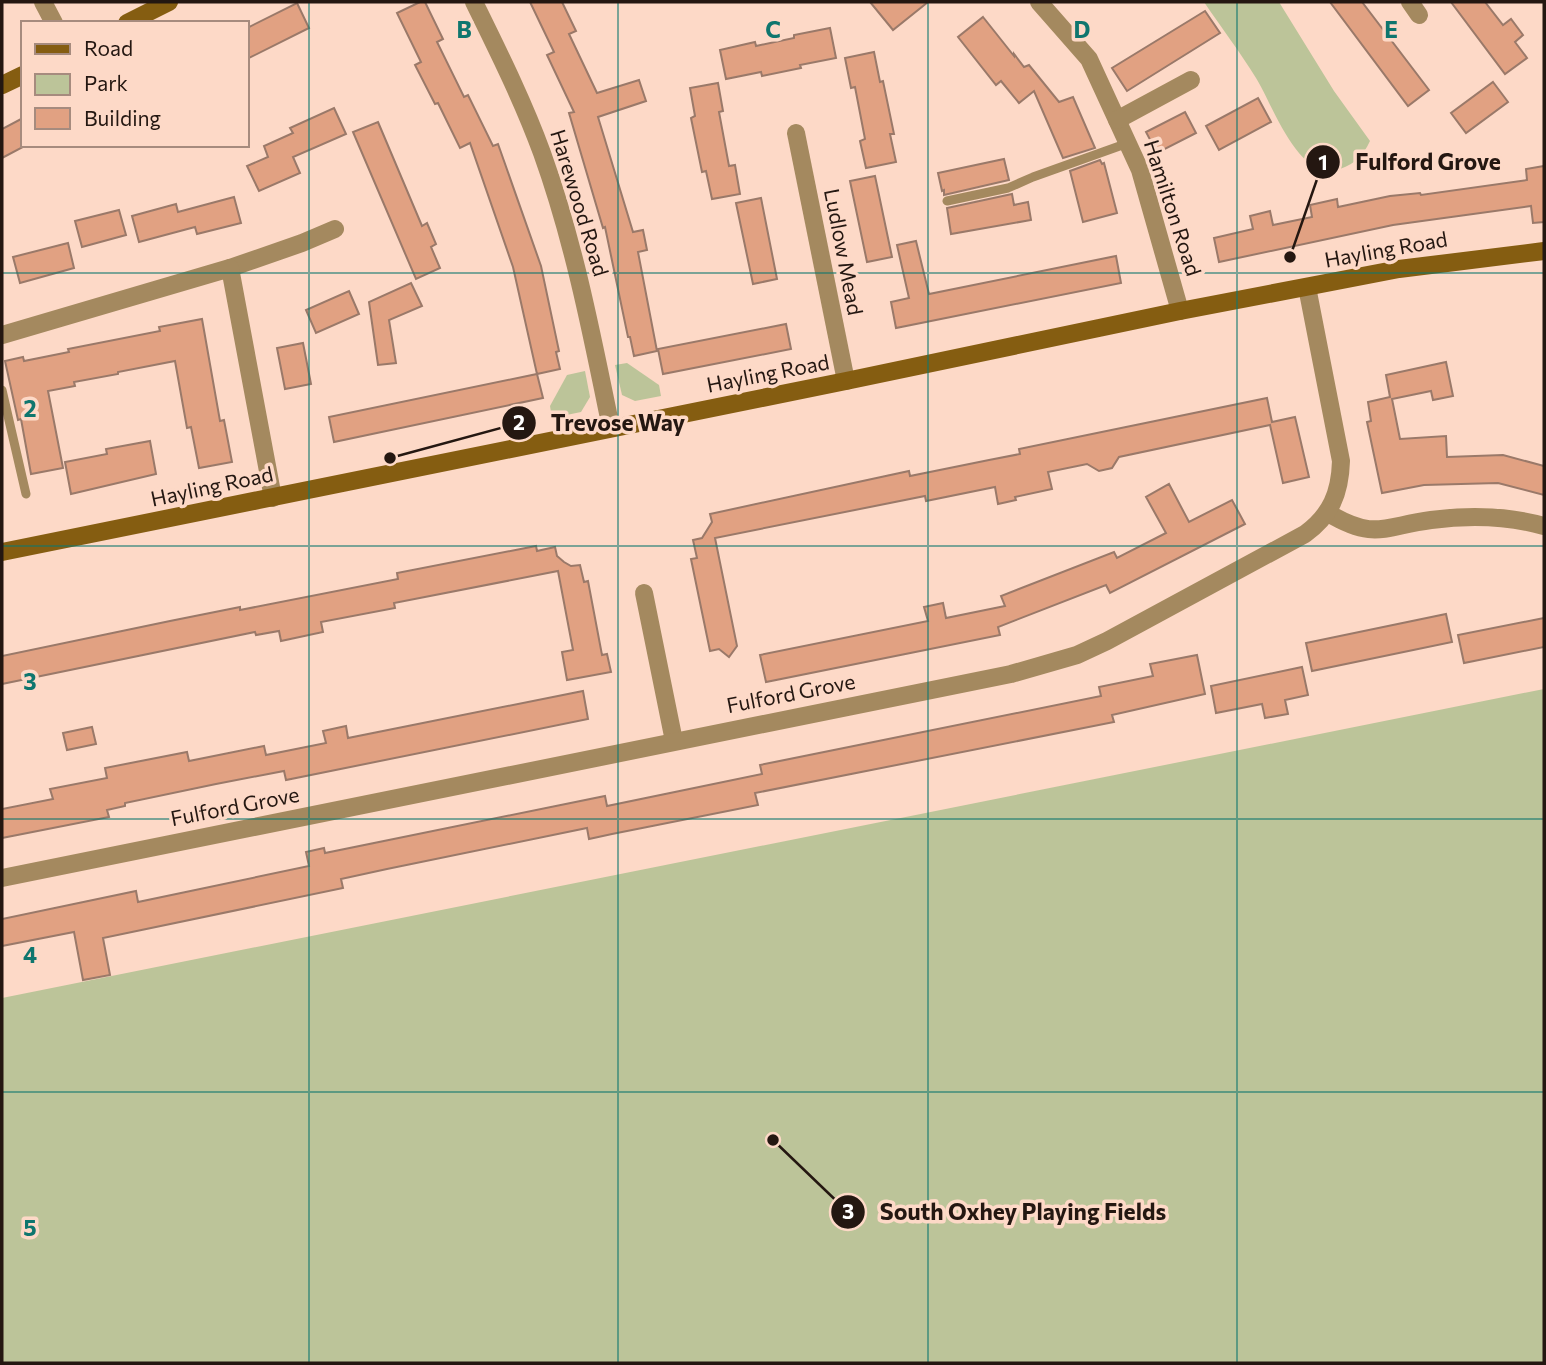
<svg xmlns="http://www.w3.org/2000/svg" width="1546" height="1365" font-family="Commissioner,sans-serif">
	<rect width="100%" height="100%" fill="#fdd9c7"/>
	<g fill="#bcc499">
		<path d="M1204,2h75l55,89 36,50c-7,15 -14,22 -30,28 -41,15 -67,-64 -84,-91 -16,-26 -35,-51 -52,-76z"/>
		<path d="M627,363l32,22 2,11 -26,5 -13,-6 -7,-30z"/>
		<path d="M585,371l5,26 -9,15 -29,6 -2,-12 17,-31z"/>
		<path d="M1544,689v674h-1542v-365z"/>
	</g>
	<g fill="#e1a182" stroke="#9a7969" stroke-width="2">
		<path d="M420,2h5l18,37 -6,3 27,55 4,-2 25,51 5,-2 43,122 18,85 -3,1 4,17 -23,5 -24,-107 -43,-124 -10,5 -22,-45 -3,1 -20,-39 6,-3 -24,-49z"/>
		<path d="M530,2h32l14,29 -7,3 28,59 42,-13 7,21 -48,16 35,115 10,-2 4,20 -9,2 19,99 -23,5 -4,-19h-2l-23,-110 -2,1 -34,-115 5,-1 -27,-57 7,-3z"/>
		<path d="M870,2h58l-35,28z"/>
		<path d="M1330,2h32l67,88 -21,16z"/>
		<path d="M1451,2h34l18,23 8,-6 12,16 -8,7 12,16 -22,16z"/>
		<path d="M297,3l12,25 -62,31v-31z"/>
		<path d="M1205,11l15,22 -93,58 -15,-23z"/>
		<path d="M983,17l31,39v-2l10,13 5,-2 30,37 14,-5 22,51 -32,10 -29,-67 -15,12 -18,-22 -5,4 -38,-48z"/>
		<path d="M830,28l6,30 -36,7 1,3 -39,8 -1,-4 -35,7 -6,-29 35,-8 1,4 38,-8v-3z"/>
		<path d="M874,52l6,30 3,-1 11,53h-4l6,28 -30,6 -6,-27 5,-2 -10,-52 -4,1 -6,-30z"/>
		<path d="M1493,82l15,20 -42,31 -15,-20z"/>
		<path d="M718,83l5,28 -4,1 10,54 6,-1 5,29 -28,5 -6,-28 -4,1 -11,-54 4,-2 -5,-28z"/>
		<path d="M1258,98l13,24 -52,28 -13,-24z"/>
		<path d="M334,108l12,26 -53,23 7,16 -41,18 -12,-25 21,-9 -4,-11 29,-13 -3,-5z"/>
		<path d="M1185,112l11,21 -39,20 -11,-21z"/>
		<path d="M23,118v29l-21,11v-29z"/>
		<path d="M378,122l44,104 5,-3 9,21 -5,3 9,21 -24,11 -63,-147z"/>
		<path d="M1004,159l5,21 -65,15v-5l-2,1 -4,-18z"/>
		<path d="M1100,160l2,4 2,-1 13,50 -34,9 -13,-51z"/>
		<path d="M1544,166v56l-11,1 -2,-17 -138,19 -174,37 -5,-24 39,-9 -3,-13 20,-5 3,14 39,-8 -2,-12 27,-6 1,8 52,-11 30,-3 1,2 106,-15 -1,-11z"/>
		<path d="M875,176l17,81 -25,5 -17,-81z"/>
		<path d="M1012,194l2,11 14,-3 3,18 -80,14 -4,-26z"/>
		<path d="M234,197l7,26 -44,11 -2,-7 -56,15 -7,-26 44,-12 2,8z"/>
		<path d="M761,198l16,81 -24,5 -17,-81z"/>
		<path d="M119,210l7,25 -44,12 -7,-26z"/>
		<path d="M916,241l13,53 187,-38 5,27 -225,45 -5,-26 18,-4 -12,-53z"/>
		<path d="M68,243l6,25 -54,15 -7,-26z"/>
		<path d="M411,283l11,23 -33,14 7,43 -18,2 -9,-63z"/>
		<path d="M349,291l10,23 -43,19 -10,-23z"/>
		<path d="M202,319l18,102 4,-1 8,42 -33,6 -8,-41 -4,1 -12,-67 -57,11v2l-44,8 1,4 -27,5 15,77 -32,6 -10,-55 -3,1 -13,-59 18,-4 1,4 45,-9 -1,-3 92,-18 -1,-4z"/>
		<path d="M786,324l5,25 -128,25 -5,-25z"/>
		<path d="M303,343l8,41 -26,5 -8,-41z"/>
		<path d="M1446,362l7,34 -20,4 -2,-9 -39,8 8,40 46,-3 1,21 56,-2 41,11v29l-46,-12 -74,2 -42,8 -15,-71 4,-1 -3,-19 22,-5 -4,-22z"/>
		<path d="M537,374l6,24 -209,44 -5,-25z"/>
		<path d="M1267,398l5,24 23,-5 14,60 -26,6 -13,-58 -151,32 -7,11 -13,3 -12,-7 -39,8 4,17 -37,8 1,3 -18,4 -3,-17 -69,14 -1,-5 -210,42 22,108 -8,11 -10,-8 -9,2 -19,-92 6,-1 -4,-18 9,-2 10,-16 -2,-8 199,-43 1,5 79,-16 31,-6 -1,-5z"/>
		<path d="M150,441l6,33 -85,20 -6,-32 42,-8 -1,-5z"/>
		<path d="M1169,484l20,38 43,-22 13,24 -135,69 -4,-8 -108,42 2,8 -234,47 -6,-27 168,-34 -4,-14 19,-4 3,15 59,-12 -4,-10 113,-44 3,6 49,-25 -20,-36z"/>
		<path d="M536,546l1,5 18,-4 2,9 7,6 7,4 9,-1 4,17 4,-1 14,74 5,-1 4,18 -44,8 -5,-28 11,-2 -15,-79 -164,32 1,5 -74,14 2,10 -42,9 -2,-10 -23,4 -1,-3 -253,52v-28l168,-35 70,-14v3l158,-31 -1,-6z"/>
		<path d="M1446,614l6,28 -140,29 -6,-28z"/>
		<path d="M1544,618v29l-80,16 -6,-28z"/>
		<path d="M1197,655l8,39 -93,21 2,7 -359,71 3,12 -146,29 -23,5 -2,-11 -200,41 -46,10 2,9 -240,50 7,37 -27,5 -9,-48 -72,14v-27l134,-28 2,11 171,-36 -3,-14 18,-4 1,5 280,-57 2,10 155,-32 -2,-9 341,-69 -2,-9 54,-11 -3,-12z"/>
		<path d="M1302,667l6,28 -23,5 3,14 -23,4 -3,-14 -46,9 -5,-27z"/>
		<path d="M583,691l5,28 -302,61 -2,-9 -68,13 -91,19v3l-18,4 2,7 -107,21v-29l51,-10 -3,-10 57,-11 -2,-10 82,-16 2,9 75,-15 2,9 60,-12 -3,-12 23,-5 2,12z"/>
		<path d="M92,727l4,17 -29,6 -4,-17z"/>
	</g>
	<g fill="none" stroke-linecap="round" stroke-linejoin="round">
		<g stroke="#a4895f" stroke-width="9">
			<path d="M947,201l61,-13 25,-11 95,-34"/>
			<path d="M2,390l24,104"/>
		</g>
		<g stroke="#a4895f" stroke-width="18">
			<path d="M43,2l11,21"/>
			<path d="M474,2c24,49 49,99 68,151 32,89 50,182 69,275"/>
			<path d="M1039,2l50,57 51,111 40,141"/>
			<path d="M1410,2l9,13"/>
			<path d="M1117,120l74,-40"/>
			<path d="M796,133l50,248"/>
			<path d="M230,268l72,-25 33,-14"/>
			<path d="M2,335l228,-67 43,230"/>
			<path d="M1328,513c47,28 56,13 103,7 37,-5 77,-4 113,6"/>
			<path d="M644,593l30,148"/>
			<path d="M2,878l1009,-204 66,-19 30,-14 198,-107c26,-19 35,-41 36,-73l-34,-174"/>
		</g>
		<g stroke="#855d11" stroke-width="18">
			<path d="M127,23l42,-21"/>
			<path d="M2,85l21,-10"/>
			<path d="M2,552l844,-171 334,-70 219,-42 145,-18"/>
		</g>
	</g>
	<path fill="none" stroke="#0f766e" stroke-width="2" stroke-opacity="0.55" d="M309,2v1361M618,2v1361M928,2v1361M1237,2v1361M2,273h1542M2,546h1542M2,819h1542M2,1092h1542"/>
	<g text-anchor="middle" stroke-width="7" stroke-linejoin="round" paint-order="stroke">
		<g font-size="21" fill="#241711" stroke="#fdd9c7">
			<text transform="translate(579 203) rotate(73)" y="7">Harewood Road</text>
			<text transform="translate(1172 208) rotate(72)" y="7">Hamilton Road</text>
			<text transform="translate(1386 250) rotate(-10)" y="7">Hayling Road</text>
			<text transform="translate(843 252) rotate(79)" y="7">Ludlow Mead</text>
			<text transform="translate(768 374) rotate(-11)" y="7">Hayling Road</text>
			<text transform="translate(212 487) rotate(-12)" y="7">Hayling Road</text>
			<text transform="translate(791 694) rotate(-11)" y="7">Fulford Grove</text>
			<text transform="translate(235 807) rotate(-11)" y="7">Fulford Grove</text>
		</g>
	</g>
	<g font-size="23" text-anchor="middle" font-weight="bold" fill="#0f766e" stroke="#fdd9c7" stroke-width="7" stroke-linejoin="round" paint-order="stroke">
		<text x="464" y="38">B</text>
		<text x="773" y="38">C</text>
		<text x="1082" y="38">D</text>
		<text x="1391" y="38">E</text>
		<text x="30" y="417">2</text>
		<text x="30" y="690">3</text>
		<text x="30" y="963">4</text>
		<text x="30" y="1236">5</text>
	</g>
	<path fill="none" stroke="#241711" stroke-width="2.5" d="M1290 257L1323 162M390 458L519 423M773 1140L848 1212"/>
	<g fill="#241711" stroke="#fdd9c7" stroke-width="2.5">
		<circle cx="1290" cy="257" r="7"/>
		<circle cx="390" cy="458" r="7"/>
		<circle cx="773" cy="1140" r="7"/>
		<circle cx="1323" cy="162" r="18"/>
		<circle cx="519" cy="423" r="18"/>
		<circle cx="848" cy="1212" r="18"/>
	</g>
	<g font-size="21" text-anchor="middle" font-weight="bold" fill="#fff">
		<text x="1323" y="170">1</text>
		<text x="519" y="430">2</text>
		<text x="848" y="1219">3</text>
	</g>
	<g font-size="23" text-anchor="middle" font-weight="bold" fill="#241711" stroke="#fdd9c7" stroke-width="7" stroke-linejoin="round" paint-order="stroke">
		<text x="1428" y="170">Fulford Grove</text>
		<text x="618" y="431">Trevose Way</text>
		<text x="1023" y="1220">South Oxhey Playing Fields</text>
	</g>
	<rect width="1546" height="1365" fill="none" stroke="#241711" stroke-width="7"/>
	<rect x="21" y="21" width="228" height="126" fill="#fdd9c7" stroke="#a68b7e" stroke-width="2"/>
	<rect x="35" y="44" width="35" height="10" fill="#855d11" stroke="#a68b7e" stroke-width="2"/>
	<text x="84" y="56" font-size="21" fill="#241711">Road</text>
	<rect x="35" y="74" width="35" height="21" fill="#bcc499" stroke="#a68b7e" stroke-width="2"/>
	<text x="84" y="91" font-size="21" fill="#241711">Park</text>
	<rect x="35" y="108" width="35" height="21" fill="#e1a182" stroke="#a68b7e" stroke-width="2"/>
	<text x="84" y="126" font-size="21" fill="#241711">Building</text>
</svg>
